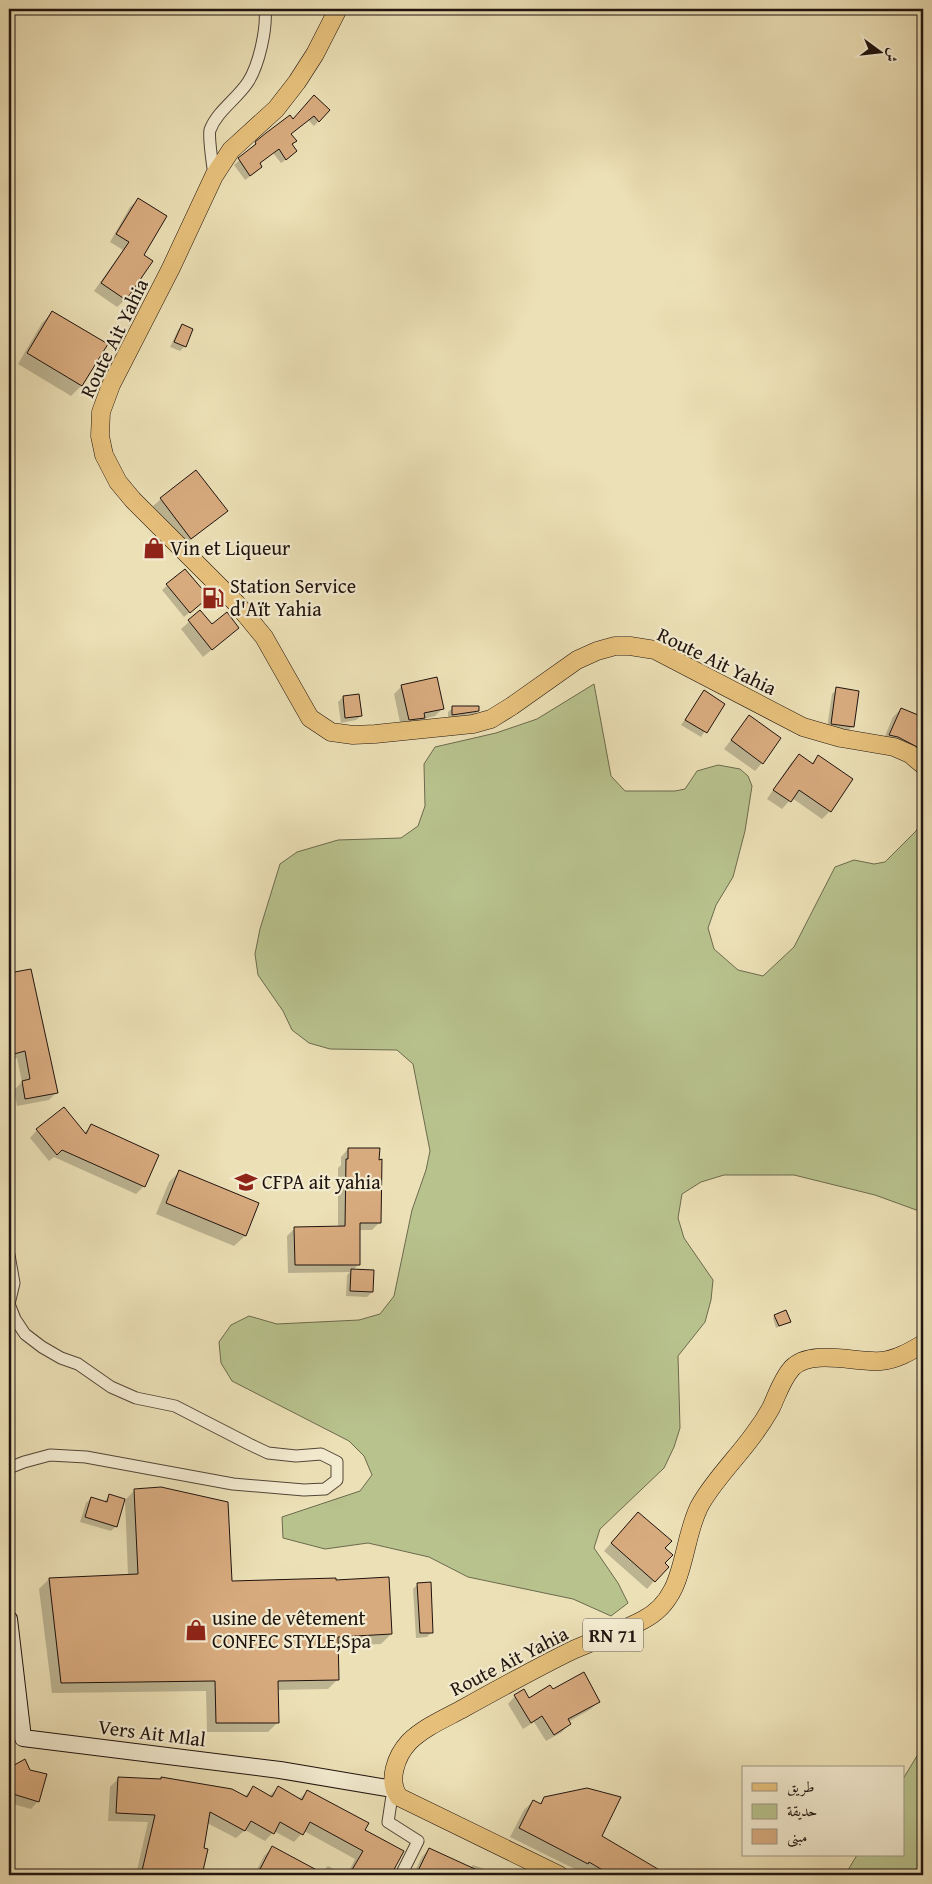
<svg xmlns="http://www.w3.org/2000/svg" width="932" height="1884" font-family="'Gentium Book Plus',Amiri,serif">
	<rect width="100%" height="100%" fill="#ece0b6"/>
	<filter id="stains"><feTurbulence type="fractalNoise" baseFrequency=".004" numOctaves="4"/><feColorMatrix values="0 0 0 0 .2 0 0 0 0 .09 0 0 0 0 .02 0 0 0 .5 -.17"/></filter>
	<radialGradient id="worn" r=".72"><stop offset=".6" stop-color="#630" stop-opacity="0"/><stop offset="1" stop-color="#630" stop-opacity=".3"/></radialGradient>
	<g fill="#b8c28d" stroke="#6c6a4e">
		<path d="M594,684l17,92 14,15h50l10,-2 12,-18 21,-6 22,4 8,7 4,10 -7,45 -12,46 -17,28 -8,23 6,21 24,21 25,6 31,-29 41,-80 19,-7 20,4 11,-2 31,-31 7,-11v390l-4,1 -44,-16 -81,-20h-70l-23,7 -19,12 -4,24 6,20 29,42 -2,20 -6,22 -27,34 2,72 -6,19 -10,21 -64,61 -6,19 24,35 10,20 -17,13 -38,-17 -105,-22 -39,-20 -61,-14 -43,6 -42,-11 -1,-21 78,-26 12,-16 -8,-19 -15,-15 -117,-60 -11,-18 -2,-21 12,-17 18,-9 28,8 82,-4 21,-6 14,-18 18,-86 14,-40 4,-19 -17,-87 -16,-14 -67,-1 -21,-6 -17,-13 -9,-19 -25,-36 -3,-21 5,-25 20,-65 17,-12 41,-12 63,-2 17,-12 7,-20 -1,-42 11,-17 61,-14 41,-14z"/>
		<path d="M923,1746v129h-78l12,-20h46v-76z"/>
	</g>
	<g fill="#0003">
		<path d="M329,110l-15,16 -6,-6 -18,14 5,7 -4,4v11l-10,7 -8,-10 -14,11 -3,8 -11,8 -11,-15 18,-16 -1,-1 5,-5 37,-23z"/>
		<path d="M138,200l5,55 9,6 -27,39 -8,7 -23,-16 29,-41 -13,-8 20,-35z"/>
		<path d="M53,312l28,74 -10,10 -53,-32 24,-41z"/>
		<path d="M182,325l3,21 -5,5 -10,-4 8,-17z"/>
		<path d="M161,499l65,12 -43,35 -30,-40z"/>
		<path d="M185,570l17,32 -18,15 -22,-27z"/>
		<path d="M200,612l12,14 18,9 -27,22 -22,-28z"/>
		<path d="M402,686l41,22 -8,8 -12,3 -7,6 -15,2 -7,-33z"/>
		<path d="M837,689l16,37 -5,5 -21,-3 5,-34z"/>
		<path d="M704,692l19,12 -22,33 -20,-12z"/>
		<path d="M358,695l3,21 -5,4 -15,3 -3,-21 5,-5z"/>
		<path d="M453,708l25,3 -5,5 -25,4v-8z"/>
		<path d="M901,709l22,10v33l-6,6 -35,-15 11,-26z"/>
		<path d="M749,717l13,46 -7,8 -31,-22z"/>
		<path d="M799,756l12,8 7,-7 34,23 -22,31 -8,8 -30,-21 -10,11 -15,-10 24,-36z"/>
		<path d="M30,970l27,122 -8,8 -32,6 -3,-16 8,-8 -5,-24 -8,2v-85z"/>
		<path d="M91,1126l53,60 -8,8 -82,-37 -5,4 -19,-23 7,-8 47,3z"/>
		<path d="M348,1149l32,73 -8,8h-13v34l-6,6 19,22 -5,5 -21,-1 1,-21 3,-3 -62,1 -1,-37 8,-8h43v-60l3,-3v-8z"/>
		<path d="M180,1171l78,33 -13,32 -11,10 -78,-32 13,-32z"/>
		<path d="M775,1316l14,6 -13,6 -3,-10z"/>
		<path d="M135,1490l95,92 161,52 -10,10 -44,2 1,33 -10,10 -51,1 1,32 -10,10h-61l-1,-41 -154,2 -13,-104 10,-10 79,-4 -3,-75z"/>
		<path d="M109,1496l7,30 -5,5 -31,-9 6,-19 5,-5 13,4z"/>
		<path d="M630,1521l34,27 -1,16 -9,17 -7,8 -43,-38z"/>
		<path d="M418,1584l14,48 -5,5 -11,1 -3,-49z"/>
		<path d="M552,1691l47,10 -8,8 -23,13 1,2 -7,8 -16,9 -12,-19 -11,7 -15,-25 7,-8 14,4z"/>
		<path d="M24,1761l14,40 -7,8 -22,-6v-34z"/>
		<path d="M118,1779l126,18 9,-9 16,8 9,-8 21,11 9,-8 56,39 38,21 -13,24h-42l8,-16 -51,-28 -10,11 -20,-11 -9,10 -20,-11 -9,8 -29,-15 -5,26 5,1 -6,25h-73l6,-6 3,1 11,-48 -40,-1 2,-34z"/>
		<path d="M545,1798l55,39 66,38h-79l-77,-38 14,-27 9,-9 6,3z"/>
		<path d="M272,1848l48,26 8,-8 17,9h-91l10,-19z"/>
		<path d="M429,1849l41,19 3,-3 30,10h-90l9,-18z"/>
	</g>
	<g fill="#d8ab7f" stroke="#1f130e">
		<path d="M314,95l16,15 -11,12 -5,-6 -23,18 6,7 -5,3 5,7 -11,9 -7,-11 -19,14 2,4 -12,9 -12,-18 18,-14 -1,-2 11,-9 24,-18 3,4z"/>
		<path d="M138,198l29,18 -23,39 9,6 -27,39 -25,-17 28,-41 -13,-8z"/>
		<path d="M52,311l56,33 -26,42 -55,-33z"/>
		<path d="M182,324l11,5 -7,18 -12,-5z"/>
		<path d="M196,470l32,41 -37,28 -31,-41z"/>
		<path d="M185,569l24,28 -19,16 -24,-29z"/>
		<path d="M200,610l12,14 15,-12 12,16 -27,22 -24,-30z"/>
		<path d="M437,677l7,32 -20,4 1,5 -16,2 -8,-35z"/>
		<path d="M836,687l23,4 -5,36 -23,-3z"/>
		<path d="M704,690l21,14 -18,29 -22,-13z"/>
		<path d="M359,694l3,22 -17,2 -2,-22z"/>
		<path d="M452,706h27v5l-27,4z"/>
		<path d="M901,708l22,9v33l-25,-13 -9,-2z"/>
		<path d="M749,715l32,23 -18,26 -32,-24z"/>
		<path d="M799,754l14,10 5,-9 35,24 -22,33 -32,-22 -8,12 -18,-12z"/>
		<path d="M31,969l27,124 -33,6 -3,-18 8,-2 -5,-28 -11,3 -5,-27v-54z"/>
		<path d="M64,1107l22,27 5,-10 68,31 -14,32 -83,-37 -5,5 -21,-26z"/>
		<path d="M348,1148h32l-1,12 3,-1 -1,64h-21v42h-65l-1,-38 51,-1 1,-67h2z"/>
		<path d="M179,1170l80,33 -13,33 -80,-33z"/>
		<path d="M351,1269l23,1 -1,22 -23,-1z"/>
		<path d="M786,1310l5,12 -12,4 -5,-11z"/>
		<path d="M161,1487l67,15 4,79 104,-3v2l53,-3 3,57 -54,3 1,43 -61,1 1,42h-63l-1,-42 -154,2 -12,-105 89,-4 -4,-85z"/>
		<path d="M109,1494l16,5 -8,28 -32,-10 6,-20 16,5z"/>
		<path d="M638,1512l34,29 -7,7 8,7 -8,8 4,4 -14,15 -44,-39z"/>
		<path d="M431,1582l2,51h-13l-3,-50z"/>
		<path d="M584,1672l16,30 -32,17 3,5 -17,11 -12,-19 -11,7 -17,-28 10,-6 5,9 21,-13 3,4z"/>
		<path d="M25,1759l5,11 17,4 -8,28 -26,-8 -4,-8v-18z"/>
		<path d="M118,1777l43,2v-2l71,12 15,8 6,-11 19,11 6,-11 24,14 5,-10 62,33 -4,7 39,21 -13,24h-42l14,-24 -53,-29 -7,13 -23,-13 -6,12 -23,-13 -6,10 -35,-19 -6,36 4,1 -6,26h-61l14,-60 -39,-2z"/>
		<path d="M587,1788l34,9 -19,39 66,39h-57l-22,-13 -1,2 -69,-36 14,-28 8,4 3,-7z"/>
		<path d="M272,1846l54,29h-69z"/>
		<path d="M429,1848l59,27h-72z"/>
	</g>
	<g fill="none" stroke-linecap="round" stroke-linejoin="round">
		<g stroke="#524638" stroke-width="13">
			<g id="street">
				<path d="M214,176c-1,-9 -6,-39 -4,-46 7,-19 27,-31 38,-48 11,-17 19,-53 17,-73"/>
				<path d="M9,1255l5,28 -5,21 6,15 10,15 17,13 19,11 17,6 33,23 25,11 39,8 74,38 19,9 28,3 25,-2 16,8v18l-12,9 -21,1 -71,-6 -147,-27 -36,-2 -26,7 -15,6"/>
				<path d="M393,1789l-5,33 30,19 -17,34"/>
			</g>
		</g>
		<g stroke="#1f130e" stroke-width="18">
			<path id="secondary" d="M9,1619l14,119 257,32 113,19"/>
		</g>
		<g stroke="#1f130e" stroke-width="19">
			<g id="primary">
				<path d="M338,9l-23,45 -18,28 -21,27 -45,41 -17,26 -43,92 -60,117 -10,27 -1,24 4,19 14,27 15,18 103,103 28,34 46,81 21,14 22,3 22,-1 98,-10 18,-5 21,-13 65,-46 20,-9 18,-5h15l25,4 148,77 38,11 53,9 16,7 13,11"/>
				<path d="M559,1875l-160,-78c-12,-16 -3,-41 10,-55 15,-15 37,-24 55,-34 36,-20 72,-40 109,-58 23,-10 47,-18 70,-30 44,-22 37,-74 56,-113 13,-25 38,-49 55,-73 6,-8 12,-17 17,-26 6,-13 11,-29 21,-40 19,-20 64,-5 89,-7 15,-1 30,-10 42,-17"/>
			</g>
		</g>
		<use href="#street" stroke="#f3ebd0" stroke-width="11"/>
		<use href="#secondary" stroke="#f3ebd0" stroke-width="16"/>
		<use href="#primary" stroke="#e6c07b" stroke-width="18"/>
	</g>
	<defs>
		<g id="shop-bare" transform="scale(1.725)"><path d="M-5-2.5h2.3a2.7 3.5 0 0 1 5.4 0H5L5.5 6h-11ZM-1.5-2.5h3a1.5 2.3 0 0 0-3 0Z" fill="#8f2418" stroke="#f3ebd0" stroke-width="2.5" paint-order="stroke"/></g>
		<g id="fuel-bare" transform="scale(1.725)"><path d="M-5.5-6h7V0h2V4h1.3V-2.5L3-4.5l.8-.8L6-3V5H2.5V1h-1V6h-7ZM-4.2-4.7v3.2H.2V-4.7Z" fill="#8f2418" stroke="#f3ebd0" stroke-width="2.5" paint-order="stroke"/></g>
		<g id="university-bare" transform="scale(1.725)"><path d="M0-5L7-2L0 1L-7-2ZM-4 1L0 2.5L4 1V4Q0 6-4 4Z" fill="#8f2418" stroke="#f3ebd0" stroke-width="2.5" paint-order="stroke"/></g>
	</defs>
	<g fill-rule="evenodd">
		<use href="#shop-bare" x="154" y="548"/>
		<use href="#fuel-bare" x="213" y="598"/>
		<use href="#university-bare" x="246" y="1182"/>
		<use href="#shop-bare" x="196" y="1630"/>
	</g>
	<g text-anchor="middle" stroke-width="4.5" stroke-linejoin="round" paint-order="stroke">
		<rect fill="#f3ebd0" stroke="#5f5448" stroke-width="1" x="583" y="1618.5" width="60" height="33" rx="4"/>
		<g font-size="19" font-weight="bold" fill="#1f130e">
			<text x="613" y="1642">RN 71</text>
		</g>
		<g font-size="20" fill="#1f130e" stroke="#f3ebd0">
			<text transform="translate(114 338) rotate(-64)" y="7">Route Ait Yahia</text>
			<text transform="translate(717 661) rotate(26)" y="7">Route Ait Yahia</text>
			<text transform="translate(509 1661) rotate(-27)" y="7">Route Ait Yahia</text>
			<text transform="translate(152 1733) rotate(7)" y="7">Vers Ait Mlal</text>
		</g>
		<g font-size="20" fill="#1f130e" stroke="#f3ebd0" text-anchor="start">
			<text x="170" y="555">Vin et Liqueur</text>
			<text x="230" y="593">Station Service<tspan x="230" dy="23">d'Aït Yahia</tspan></text>
			<text x="262" y="1189">CFPA ait yahia</text>
			<text x="212" y="1625">usine de vêtement<tspan x="212" dy="23">CONFEC STYLE,Spa</tspan></text>
		</g>
	</g>
	<rect width="932" height="1884" fill="none" stroke="#ece0b6" stroke-width="30"/>
	<rect x="10" y="10" width="912" height="1864" fill="none" stroke="#1f130e" stroke-width="2.5"/>
	<rect x="15" y="15" width="902" height="1854" fill="none" stroke="#1f130e"/>
	<rect x="742" y="1766" width="162" height="90" fill="#f3ebd0" stroke="#9e9582"/>
	<rect x="752" y="1783" width="25" height="8" fill="#e6c07b" stroke="#9e9582"/>
	<text x="787" y="1792" font-size="15" fill="#1f130e">طريق</text>
	<rect x="752" y="1804" width="25" height="15" fill="#b8c28d" stroke="#9e9582"/>
	<text x="787" y="1816" font-size="15" fill="#1f130e">حديقة</text>
	<rect x="752" y="1829" width="25" height="15" fill="#d8ab7f" stroke="#9e9582"/>
	<text x="787" y="1842" font-size="15" fill="#1f130e">مبنى</text>
	<g transform="translate(880 52) rotate(105)" stroke="#f3ebd0" stroke-width="4" paint-order="stroke">
	<path d="M0-4L9 19L0 12L-9 19Z" fill="#1f130e"/>
	<text y="-8" font-size="14" font-weight="bold" text-anchor="middle" fill="#1f130e">ش</text>
	</g>
	<rect width="100%" height="100%" filter="url(#stains)"/>
	<rect width="100%" height="100%" fill="url(#worn)"/>
</svg>
